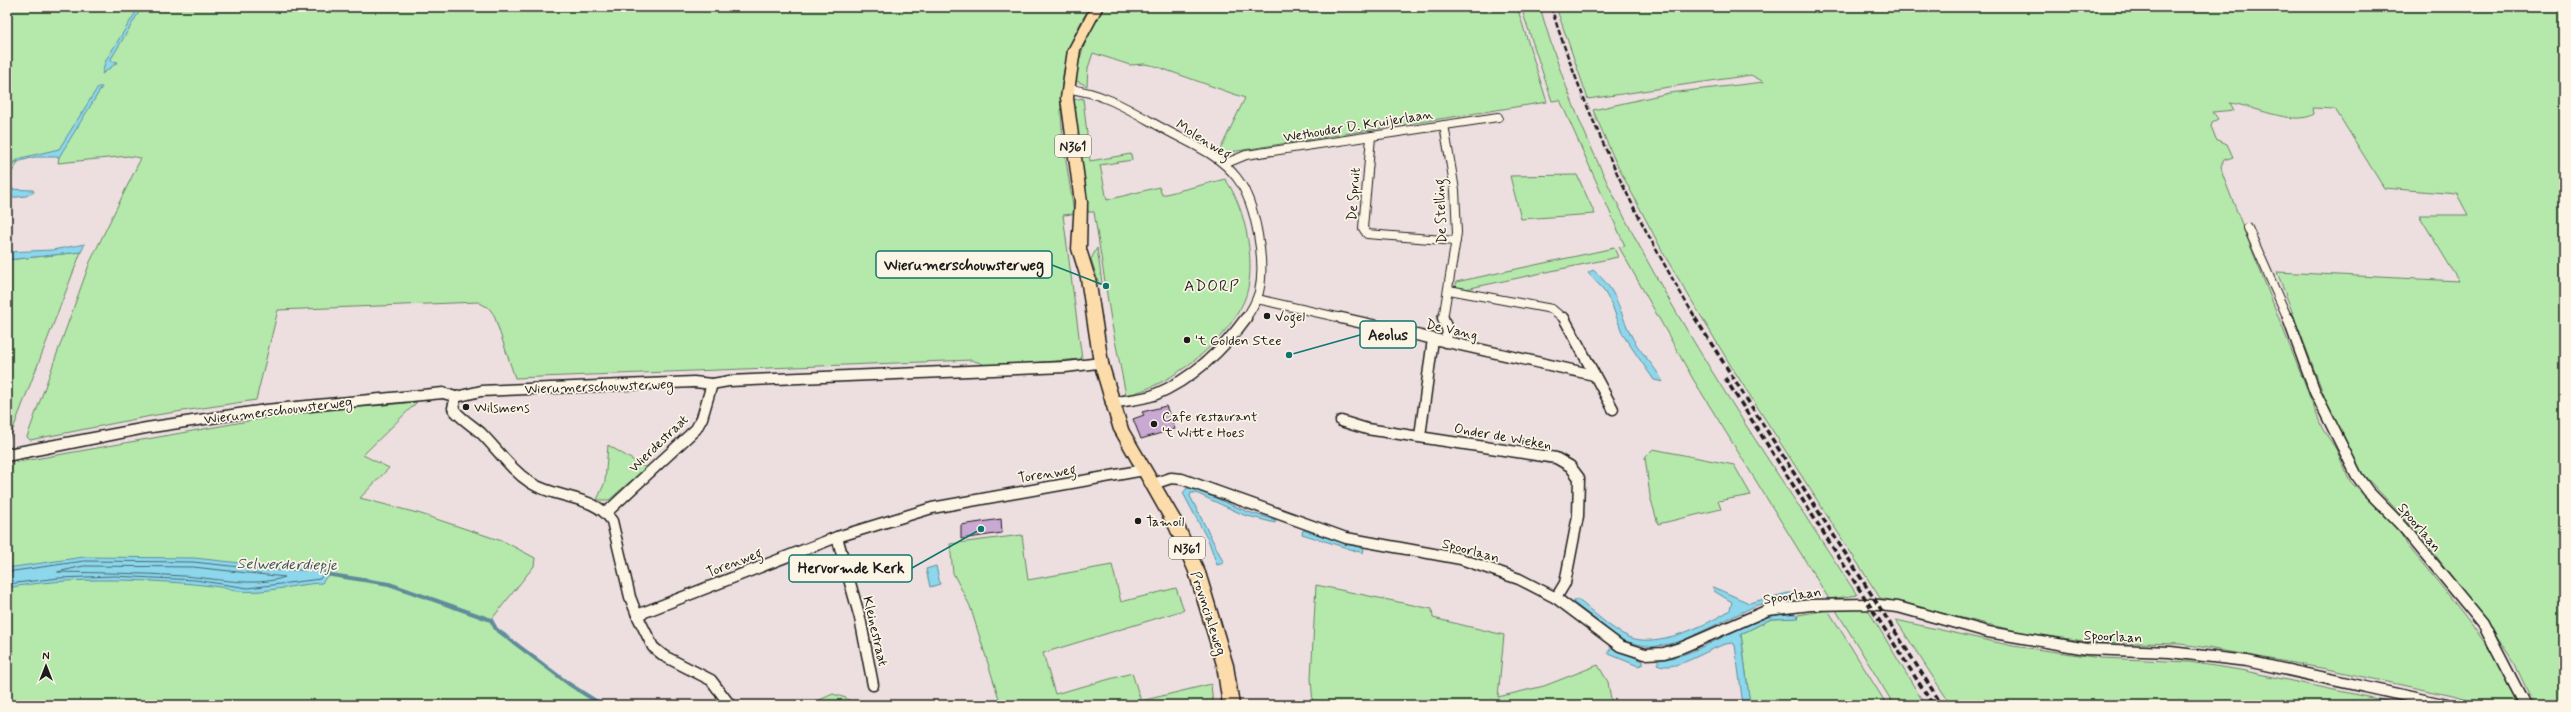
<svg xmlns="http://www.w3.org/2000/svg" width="2571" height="712" font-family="Mynerve,sans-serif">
	<rect width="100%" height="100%" fill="#eddee0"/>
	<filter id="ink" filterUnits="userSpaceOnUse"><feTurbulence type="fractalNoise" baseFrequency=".025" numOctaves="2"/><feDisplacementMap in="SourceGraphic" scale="8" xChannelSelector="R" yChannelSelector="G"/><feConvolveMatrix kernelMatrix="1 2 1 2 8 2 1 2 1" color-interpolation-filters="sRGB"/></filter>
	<g filter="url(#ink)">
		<g fill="#b4e9ab" stroke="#688264">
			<path d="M7,7h1083c-46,70 -26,130 -16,207l-11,1 19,144 -94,7 -16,-6 -457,18 -21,-63 -5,-7 -11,-6 -200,8 -22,90 -100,15 -126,25 -3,-3 63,-175 51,-104 -13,-2 -70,7 2,-11 -40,7 -13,21z"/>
			<path d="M1104,7h413l30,95 -329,52 27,-56 -90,-32 -10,-2 -15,1 -37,-12 -5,15 -1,18 -12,-6c4,-27 15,-50 29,-73z"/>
			<path d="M1521,7h19c61,215 197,403 317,588l-28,4 -136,-220 -74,-132 6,-1 -65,-146 -8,1z"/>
			<path d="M1556,7h1008v698h-30l-20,-43 -32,-46 -62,-81 -58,-62 -32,-62 -53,-139 182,9 -40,-66h49l-11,-21 -73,-6 -49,-79 -22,-1 1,6c-19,13 -63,-9 -84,-11l4,7 -21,2 5,7 -6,3 -1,4 5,13 11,5 6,13 -9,3 -3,6 2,10 99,252 14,21 14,32 50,51 8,14c23,28 109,127 108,159h-33l-30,-9 -126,-27 -125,-22 -21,-3 -90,-2 -71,-10 -140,-34 -149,-232 -65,-108 -50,-95 -23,-53 76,-17 95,-11 -13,-7 -163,24z"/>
			<path d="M1083,98l7,63 41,-7 1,6 -32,5 7,35 52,-13 3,8 63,-16c21,28 33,90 19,122 -18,41 -75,86 -118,94l-15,-75 -17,-108h-6l-15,-112z"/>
			<path d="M1577,175l18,39 -74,5 -11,-43z"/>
			<path d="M1097,248l5,35 -3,1 -8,-25z"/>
			<path d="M1614,248l4,9 -162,34v-9z"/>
			<path d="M81,252l-71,185 -3,5v-182z"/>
			<path d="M417,402l-54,53 26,13 -29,30 61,16 84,28 30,16 -1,8 -43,54 5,10 73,54 33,21h-595v-241l247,-44 74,-10z"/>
			<path d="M608,445l38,23 -37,32h-12l8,-18z"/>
			<path d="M1653,449l81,16 17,30 -33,6 3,8 -63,15 -8,-28 -5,-39z"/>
			<path d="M1022,535l6,45 84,-15 9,37 55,-14 8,22 -141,43 12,41 77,-21 9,28 70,-17 2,21h-212l-31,-99 -17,-33 -3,-29z"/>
			<path d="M1316,585l116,24 1,9 71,17 -6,62 46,-11 54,-21 10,17 4,23h-299l-2,-27z"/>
			<path d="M1834,607l33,1 58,97h-31z"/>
			<path d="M1828,610l59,95h-137l-9,-71 30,-15 25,-1 2,-3z"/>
			<path d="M1896,620l117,26 88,12 88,4 51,8 165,35h-454z"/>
			<path d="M833,694l13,4 9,7h-47z"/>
		</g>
		<g fill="#8cd7ec" stroke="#5f8c99">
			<path d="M139,7h3l-31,52v2l7,1 -16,12 4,-14z"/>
			<path d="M98,87h4l-43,70h-24l-22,6 8,-5 38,-9z"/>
			<path d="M11,174l-4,15 26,1 1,2 -8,4 -17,2 -2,2v-20z"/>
			<path d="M85,244l-4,8 -74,8v-8l45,-2z"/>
			<path d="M1593,270c25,21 24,36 37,63 8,18 24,31 33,49l-9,-2 -31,-45 -11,-30 -9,-16 -15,-16z"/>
			<path d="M1187,488h5l56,24 28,8 -1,3 -31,-8 -48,-22h-5l-1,3 34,67 -7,2 -8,-23 -26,-49z"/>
			<path d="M1303,530l61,19 -1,4 -61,-19z"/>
			<path d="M84,557l110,1 74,8 63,-2 1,5 -10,14c-28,1 -56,11 -84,8 -6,0 -12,-3 -18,-4 -61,-8 -154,-11 -213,1v-20z"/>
			<path d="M936,566l4,18 -10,3 -4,-18z"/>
			<path d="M1713,587l36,16 39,-10h4l1,4 -36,8 -77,37 -28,5 -30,-6 -49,-39 4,-3c16,12 33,30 52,38 26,12 79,-12 101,-27l2,-8 -18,-11z"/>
			<path d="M1783,614h12l4,4 -28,1 -30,15 9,71h-7l-8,-60 -3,-2c-20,1 -54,31 -75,21l2,-4c48,-6 80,-40 124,-46z"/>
			<path d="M1612,647l31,14v3l-5,2 -29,-12 -1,-2z"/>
		</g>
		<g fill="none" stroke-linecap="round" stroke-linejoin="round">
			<g stroke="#49676f" stroke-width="1">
				<path d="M84,566l109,1 92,10c-31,11 -70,1 -102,-1 -42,-3 -83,-3 -125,-4z"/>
				<path d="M7,572l77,-11 109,1 75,8h58l-6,9 -72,9 -53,-8 -81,-4 -55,2 -52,6"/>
			</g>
			<path stroke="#5f8c99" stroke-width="4" d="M325,574l64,10 102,36 5,9 73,55 33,21"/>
		</g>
		<g fill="#c9a8d3" stroke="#1c1c1c">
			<path d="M1166,406l9,23 -34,10 -8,-20 11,-4 -2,-3z"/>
			<path d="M1001,519l1,14 -41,6v-14z"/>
		</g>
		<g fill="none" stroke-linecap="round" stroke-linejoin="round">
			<g stroke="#1c1c1c" stroke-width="10">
				<g id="street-far1">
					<path d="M1067,89c37,3 66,23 97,40 25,14 55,25 73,49 19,25 29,84 22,114 -3,10 -8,19 -14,27"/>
					<path d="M1371,137l-8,91 4,6 89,7"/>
					<path d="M1224,164l22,-9 252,-38"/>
					<path d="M2248,228l40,91"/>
					<path d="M1449,290l103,19 12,10"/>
					<path d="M1257,299l89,20"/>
					<path d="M1443,319l14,-86 -2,-43 -11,-65"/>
				</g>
			</g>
			<g stroke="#1c1c1c" stroke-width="13">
				<g id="street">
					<path d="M1341,318l253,57"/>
					<path d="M1443,318l5,14 -3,10"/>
					<path d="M1564,318l49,91"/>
					<path d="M2288,318l27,74 42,84 11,15 35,36 80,97 42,81"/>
					<path d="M456,397l-3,11 3,4c7,8 17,14 25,21 17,17 30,37 50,50 25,16 64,12 81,38l18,76 7,18 200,-78 95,-29 212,-38"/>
					<path d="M1111,403c14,-3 29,-3 43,-8 37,-15 69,-45 92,-77"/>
					<path d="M1341,421l26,8 189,29 14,8 9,12 -1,38 -13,67 -9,15"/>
					<path d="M1420,436l13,-97"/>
					<path d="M1153,484l18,-6 11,1 164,59 115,21 58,20 37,19 64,48 25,8 19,-1 19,-6 85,-37 43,-5 58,-1 29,3 90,25 99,17 83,3 77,9 200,44"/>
					<path d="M607,512l89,-83 6,-11 10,-34"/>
					<path d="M837,537l23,81 13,67"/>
					<path d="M637,615l16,32 11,9 47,24 19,25"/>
				</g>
			</g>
			<g stroke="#1c1c1c" stroke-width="3">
				<path id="secondary" d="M1101,358l5,1 2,4 -2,4 -40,5 -337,14 -17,3 -18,-2 -213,9 -25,6 -13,-4 -178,17 -119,18 -139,28v-12l139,-26 119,-18 178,-17 13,4 25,-6 213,-9 18,2 17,-3 337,-14z"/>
			</g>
			<g stroke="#1c1c1c" stroke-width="3">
				<path id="primary" d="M1091,7h12l-23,43 -7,48 14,104 -1,47 9,29 13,85 20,66 54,92 23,51 28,93 6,40h-16l-6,-40 -28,-93 -19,-43 -56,-99 -20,-67 -13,-85 -9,-29 3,-47 -14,-104 7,-48z"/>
			</g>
			<use href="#street-far1" stroke="#fcf5e5" stroke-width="8"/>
			<use href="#street" stroke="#fcf5e5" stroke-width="10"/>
			<use href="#secondary" fill="#fcf5e5" fill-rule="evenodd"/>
			<use href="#primary" fill="#fddcac" fill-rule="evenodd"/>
			<path stroke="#1c1c1c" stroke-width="2.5" stroke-dasharray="5.5 2.5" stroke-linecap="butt" d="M1551,7c36,113 84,210 145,312"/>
			<g stroke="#1c1c1c" stroke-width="3.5" stroke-dasharray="6 3.5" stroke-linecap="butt">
				<path d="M1695,318l247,387"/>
				<path d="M1725,378l208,327"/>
			</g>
		</g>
	</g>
	<g fill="#1c1c1c" stroke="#fcf5e5" stroke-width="1.5">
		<circle cx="1267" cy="316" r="4"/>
		<circle cx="1187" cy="340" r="4"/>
		<circle cx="466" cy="407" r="4"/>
		<circle cx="1154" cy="424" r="4"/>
		<circle cx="1138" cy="521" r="4"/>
	</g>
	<g text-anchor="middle" stroke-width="3.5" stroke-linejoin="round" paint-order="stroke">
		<g fill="#fcf5e5" stroke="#5f5d58" stroke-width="1">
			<rect x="1055" y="135" width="36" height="22" rx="3"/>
			<rect x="1169" y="537" width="36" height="22" rx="3"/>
		</g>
		<g font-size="13" font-weight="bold" fill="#1c1c1c">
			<text x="1073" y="151">N361</text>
			<text x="1187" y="553">N361</text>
		</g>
		<g font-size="14" fill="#1c1c1c" stroke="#fcf5e5">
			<text transform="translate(1358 125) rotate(-9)" y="5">Wethouder D. Kruijerlaan</text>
			<text transform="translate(1204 139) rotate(32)" y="5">Molenweg</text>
			<text transform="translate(1353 194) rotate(-86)" y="5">De Spruit</text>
			<text transform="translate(1440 211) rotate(-92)" y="5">De Stelling</text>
			<text transform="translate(1452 329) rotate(13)" y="5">De Vang</text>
			<text transform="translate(599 386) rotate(-2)" y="5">Wierumerschouwsterweg</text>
			<text transform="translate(278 410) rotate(-7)" y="5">Wierumerschouwsterweg</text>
			<text transform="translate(1503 436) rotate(10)" y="5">Onder de Wieken</text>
			<text transform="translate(658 443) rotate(-44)" y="5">Wierdestraat</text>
			<text transform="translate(1047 473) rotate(-9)" y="5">Torenweg</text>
			<text transform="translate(2420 527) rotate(50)" y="5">Spoorlaan</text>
			<text transform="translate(1471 550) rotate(15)" y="5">Spoorlaan</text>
			<text transform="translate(734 562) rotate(-21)" y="5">Torenweg</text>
			<text transform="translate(1792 595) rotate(-8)" y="5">Spoorlaan</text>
			<text transform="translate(1209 613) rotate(72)" y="5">Provincialeweg</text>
			<text transform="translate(876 631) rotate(77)" y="5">Kleinestraat</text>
			<text transform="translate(2113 636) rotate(3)" y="5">Spoorlaan</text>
		</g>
		<g font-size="14" fill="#1c1c1c" stroke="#fcf5e5" text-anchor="start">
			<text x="1275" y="321">Vogel</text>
			<text x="1195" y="345">'t Golden Stee</text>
			<text x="474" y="412">Wilsmens</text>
			<text x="1162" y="421">Cafe restaurant<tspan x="1162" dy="16">'t Witte Hoes</tspan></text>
			<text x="1146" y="526">Tamoil</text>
		</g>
		<g font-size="15" font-style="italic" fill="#3e545a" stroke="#fcf5e5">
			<text transform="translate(287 564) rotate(1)" y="5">Selwerderdiepje</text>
		</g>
		<g font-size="16" letter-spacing="1" fill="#1c1c1c" stroke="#fcf5e5">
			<text x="1212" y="291">ADORP</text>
		</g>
	</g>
	<path fill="none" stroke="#0f766e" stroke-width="1.5" d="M1106 286L1052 265M1289 355L1360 335M981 529L912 568"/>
	<g fill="#0f766e" stroke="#fcf5e5" stroke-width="1.5">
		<circle cx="1106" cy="286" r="4"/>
		<circle cx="1289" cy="355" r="4"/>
		<circle cx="981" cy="529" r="4"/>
	</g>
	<g fill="#fcf5e5" stroke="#0f766e" stroke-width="1.5">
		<rect x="876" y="251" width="176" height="27" rx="4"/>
		<rect x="1360" y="321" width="56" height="27" rx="4"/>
		<rect x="789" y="555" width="123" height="27" rx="4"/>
	</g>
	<g font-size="15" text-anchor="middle" font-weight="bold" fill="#1c1c1c">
		<text x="964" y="270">Wierumerschouwsterweg</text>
		<text x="1388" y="340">Aeolus</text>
		<text x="851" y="573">Hervormde Kerk</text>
	</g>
	<rect width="2571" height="712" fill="none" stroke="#fcf5e5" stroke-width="24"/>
	<rect x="12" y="12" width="2547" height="688" fill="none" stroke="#1c1c1c" stroke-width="1.5" filter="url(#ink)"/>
	<g transform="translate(46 666)" stroke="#fcf5e5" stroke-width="3" paint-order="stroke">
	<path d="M0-3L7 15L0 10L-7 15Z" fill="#1c1c1c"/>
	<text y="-6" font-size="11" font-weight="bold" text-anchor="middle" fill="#1c1c1c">N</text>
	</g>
</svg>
